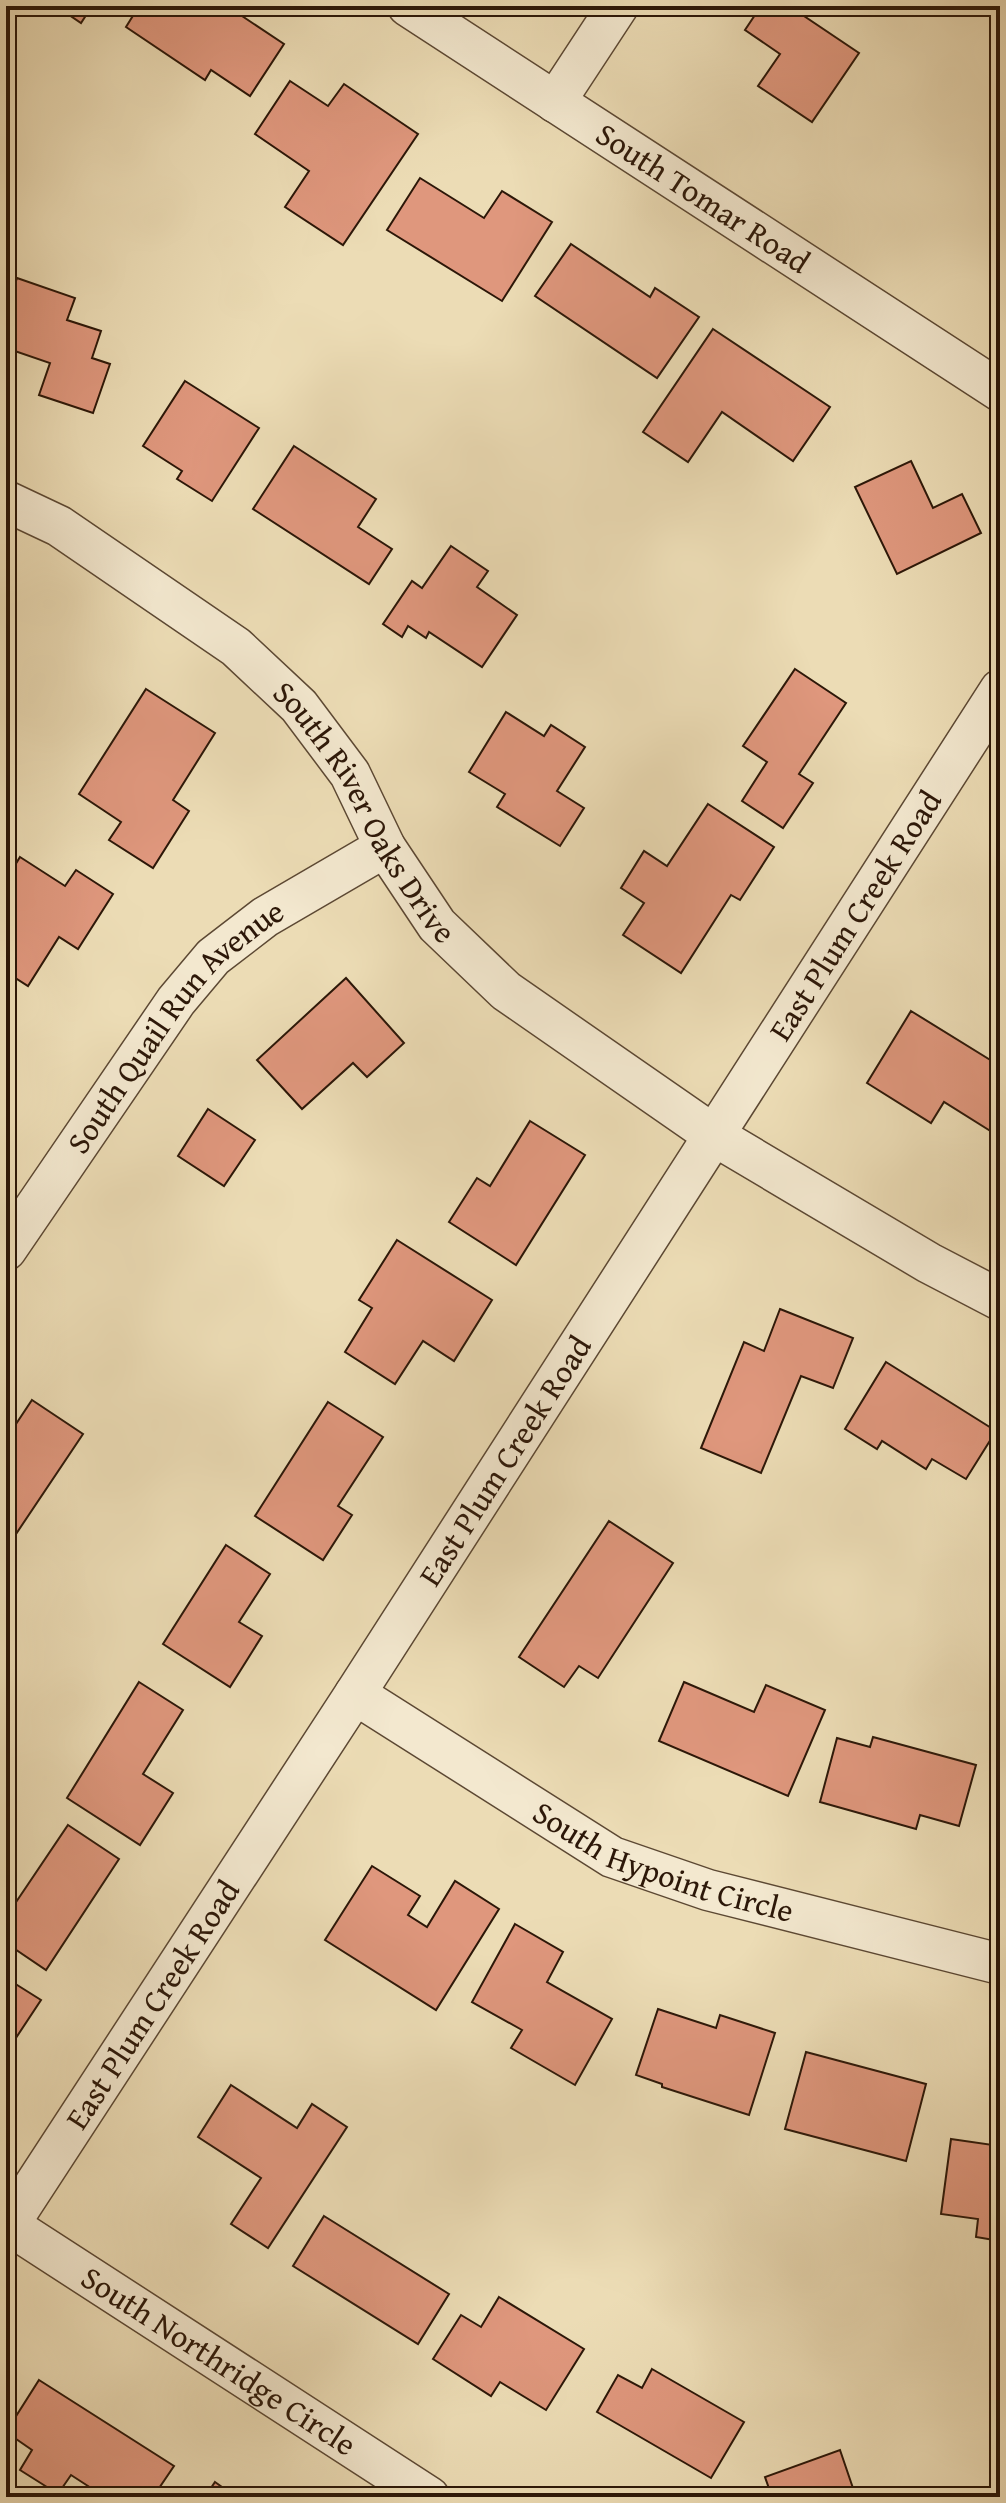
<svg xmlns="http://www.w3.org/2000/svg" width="1006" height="2503" font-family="'Gentium Book Plus',serif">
	<rect width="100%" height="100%" fill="#ecdcb5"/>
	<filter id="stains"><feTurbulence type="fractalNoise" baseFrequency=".0025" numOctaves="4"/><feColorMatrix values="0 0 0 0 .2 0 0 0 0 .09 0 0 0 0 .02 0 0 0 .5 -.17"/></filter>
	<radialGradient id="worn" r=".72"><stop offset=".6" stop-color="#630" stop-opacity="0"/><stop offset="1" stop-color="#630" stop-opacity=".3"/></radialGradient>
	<g fill="#df977d" stroke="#2c1708" stroke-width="2">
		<path d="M56,6h36l-11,17z"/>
		<path d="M139,6h88l57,38 -34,52 -39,-26 -6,10 -79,-53z"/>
		<path d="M761,6h28l70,47 -47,69 -54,-36 22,-32 -35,-24z"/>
		<path d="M290,81l38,25 16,-22 74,50 -75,111 -58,-38 24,-36 -54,-37z"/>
		<path d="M420,178l64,40 18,-27 50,31 -50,79 -115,-71z"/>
		<path d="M571,244l79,53 5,-9 44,29 -42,61 -122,-82z"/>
		<path d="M17,278l58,20 -8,22 34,11 -9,27 18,6 -17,49 -54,-18 11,-32 -44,-15v-38z"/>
		<path d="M713,329l117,78 -37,54 -71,-49 -34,50 -45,-30z"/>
		<path d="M185,381l74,47 -47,73 -35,-22 5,-8 -39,-25z"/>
		<path d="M294,446l82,53 -18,28 34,22 -23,35 -116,-75z"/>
		<path d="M911,461l22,47 29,-14 19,39 -84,41 -42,-87z"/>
		<path d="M451,546l37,25 -11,16 40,28 -35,52 -53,-35 -3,6 -18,-12 -6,11 -19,-13 29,-43 10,7z"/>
		<path d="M795,669l51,34 -47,71 14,9 -30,45 -41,-27 25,-39 -24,-16z"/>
		<path d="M146,689l69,44 -42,67 16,11 -36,57 -44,-28 12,-18 -42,-28z"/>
		<path d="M506,712l38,24 7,-11 34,22 -28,44 27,17 -24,38 -63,-39 8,-13 -36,-22z"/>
		<path d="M708,804l66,43 -34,53 -9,-5 -50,78 -58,-38 21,-32 -23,-15 23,-37 23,15z"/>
		<path d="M20,857l45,29 11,-16 37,24 -35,55 -19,-12 -31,49 -22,-14v-92z"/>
		<path d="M346,978l58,65 -37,34 -14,-14 -51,46 -45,-49z"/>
		<path d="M911,1011l89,55v71l-56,-35 -13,21 -64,-40z"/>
		<path d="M208,1109l47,31 -31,46 -46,-30z"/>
		<path d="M530,1121l55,34 -69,110 -67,-43 28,-44 13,8z"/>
		<path d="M397,1240l95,60 -38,61 -31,-20 -28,43 -50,-32 27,-44 -13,-8z"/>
		<path d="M780,1309l73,29 -20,50 -32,-12 -40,97 -60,-25 43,-106 20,9z"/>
		<path d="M886,1362l110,69 -30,48 -34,-20 -6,10 -44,-28 -5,8 -32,-20z"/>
		<path d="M32,1400l51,34 -73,109 -4,-3v-101z"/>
		<path d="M328,1402l55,35 -45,69 14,9 -29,45 -68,-44z"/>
		<path d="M609,1521l64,42 -75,115 -19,-12 -15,21 -45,-30z"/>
		<path d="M226,1545l44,29 -31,48 23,14 -32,51 -67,-43z"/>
		<path d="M139,1682l44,28 -40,64 30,19 -33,52 -73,-47z"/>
		<path d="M684,1682l70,30 12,-27 59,25 -37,86 -129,-55z"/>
		<path d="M873,1737l103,28 -17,61 -39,-11 -4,14 -96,-27 17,-64 33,9z"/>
		<path d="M68,1825l51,34 -73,111 -40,-27v-26z"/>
		<path d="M372,1866l48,30 -12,19 19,12 28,-46 44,28 -63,101 -111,-70z"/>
		<path d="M515,1924l48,28 -16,30 65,37 -37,66 -64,-37 11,-18 -50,-28z"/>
		<path d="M6,1978l35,22 -35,53z"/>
		<path d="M658,2009l58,19 4,-13 55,18 -26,82 -87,-28v-3l-26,-9z"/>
		<path d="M806,2052l120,32 -20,77 -121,-32z"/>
		<path d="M231,2085l66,43 15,-24 35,23 -79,121 -37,-24 30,-46 -63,-41z"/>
		<path d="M951,2139l49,7v95l-24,-4 2,-18 -37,-5z"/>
		<path d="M324,2216l125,78 -31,50 -125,-78z"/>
		<path d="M499,2297l85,52 -38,61 -46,-28 -9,14 -58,-37 28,-44 20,12z"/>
		<path d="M652,2369l92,53 -33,56 -114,-66 21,-37 24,13z"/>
		<path d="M39,2380l135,86 -21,31h-48l-34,-22 -13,19 -38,-24 12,-20 -26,-18z"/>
		<path d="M840,2450l16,47h-84l-7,-20z"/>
		<path d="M215,2482l21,15h-31z"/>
	</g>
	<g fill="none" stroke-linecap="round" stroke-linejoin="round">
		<g stroke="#5c4833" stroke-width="43">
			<g id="minor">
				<path id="s1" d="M408,6l592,385"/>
				<path d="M555,102l63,-96"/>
				<path id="s2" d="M6,501l53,25 177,121 63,59 51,68 35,73 52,78 69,66 209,145 214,127 71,37"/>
				<path id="s3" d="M6,1250l170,-249 37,-44 52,-40 120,-70"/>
				<path id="s4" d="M355,1694l257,163 96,33 292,74"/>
				<path id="s5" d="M9,2225l420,272"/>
				<path id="s6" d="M6,2229l349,-535 645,-1004"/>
			</g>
		</g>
		<use href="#minor" stroke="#f3e8cf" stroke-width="40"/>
	</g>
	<g text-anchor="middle" stroke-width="7" stroke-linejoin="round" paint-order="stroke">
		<g font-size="32" fill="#2c1708" stroke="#f3e8cf">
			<text dy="11" stroke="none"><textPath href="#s1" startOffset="352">South Tomar Road</textPath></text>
			<text dy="11" stroke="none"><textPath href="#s2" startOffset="484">South River Oaks Drive</textPath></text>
			<text dy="11" stroke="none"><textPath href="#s6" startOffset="1564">East Plum Creek Road</textPath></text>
			<text dy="11" stroke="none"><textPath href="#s3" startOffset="282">South Quail Run Avenue</textPath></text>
			<text dy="11" stroke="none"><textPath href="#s6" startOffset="916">East Plum Creek Road</textPath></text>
			<text dy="11" stroke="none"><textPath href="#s4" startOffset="354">South Hypoint Circle</textPath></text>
			<text dy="11" stroke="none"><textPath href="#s6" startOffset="268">East Plum Creek Road</textPath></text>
			<text dy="11" stroke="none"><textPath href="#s5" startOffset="250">South Northridge Circle</textPath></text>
		</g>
	</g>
	<rect width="1006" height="2503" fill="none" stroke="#ecdcb5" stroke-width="32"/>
	<rect x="8" y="8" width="990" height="2487" fill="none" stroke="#2c1708" stroke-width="4"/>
	<rect x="16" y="16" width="974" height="2471" fill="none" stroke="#2c1708" stroke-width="2"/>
	<rect width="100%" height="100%" filter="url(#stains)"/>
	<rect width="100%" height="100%" fill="url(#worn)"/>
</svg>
